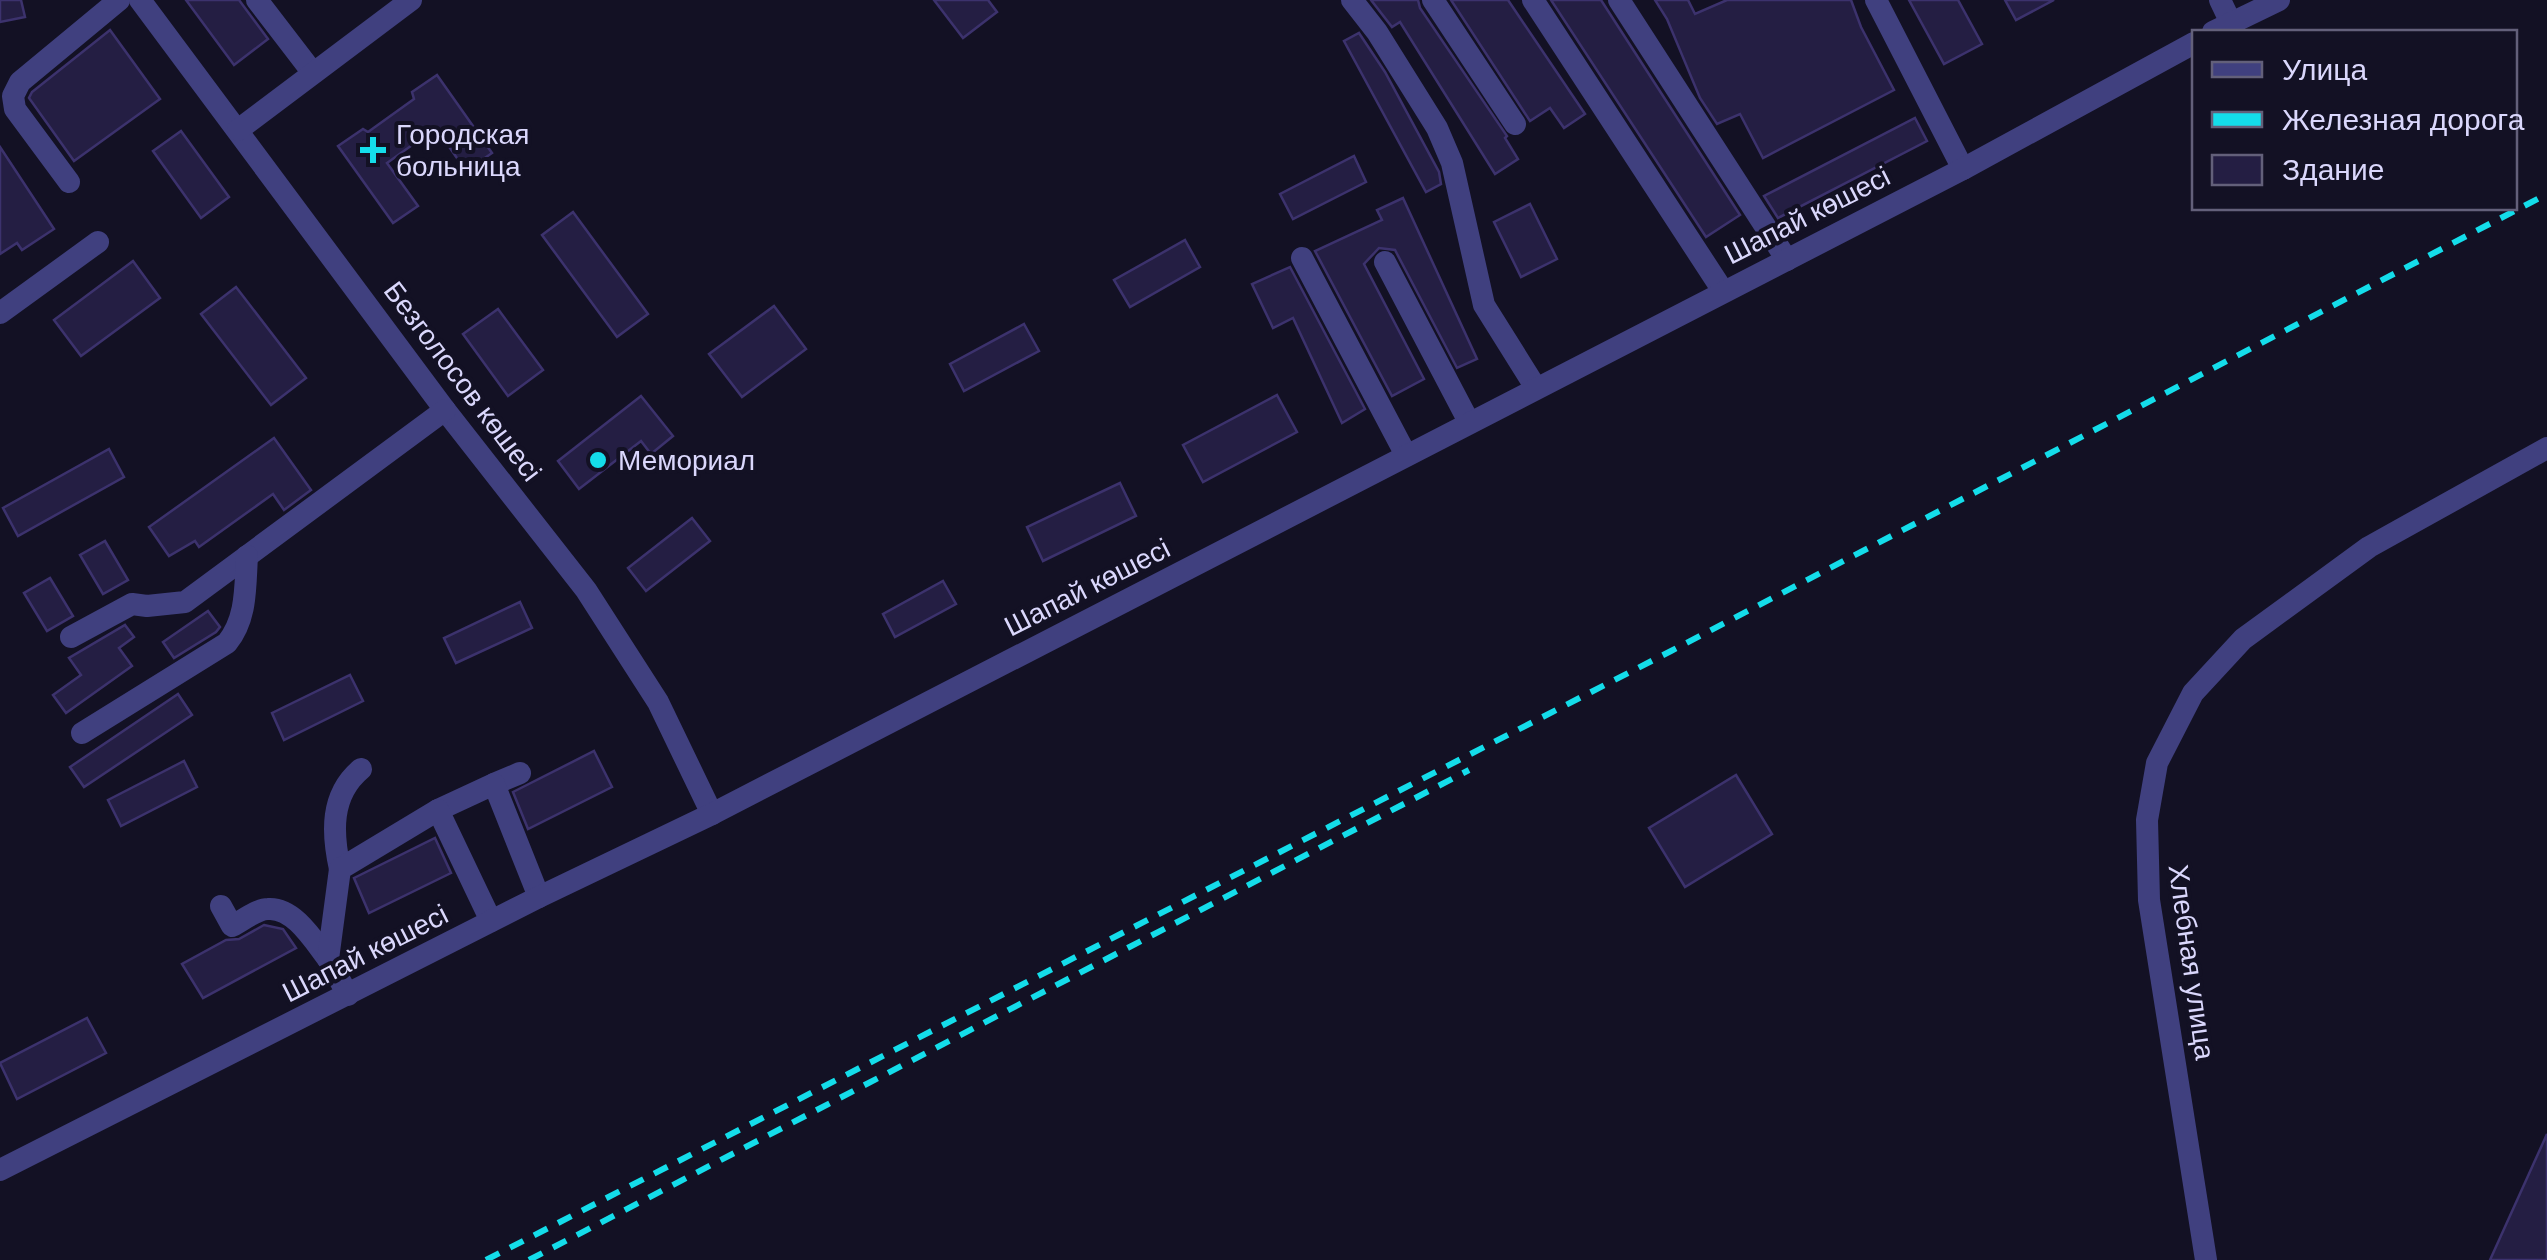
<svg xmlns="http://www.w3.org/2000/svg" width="2547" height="1260" font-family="'DM Sans',sans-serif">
	<rect width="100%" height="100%" fill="#131124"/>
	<g fill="#241e43" stroke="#3c326d" stroke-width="2.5">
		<path d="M0,0h21l4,17 -25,5z"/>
		<path d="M186,0h53l29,39 -34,26z"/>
		<path d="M934,0h54l9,12 -34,26z"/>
		<path d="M1371,0h47l2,8 87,128 -2,2 13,21 -23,15 -95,-152 -8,5z"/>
		<path d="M1451,0h57l77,114 -21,14 -14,-20 -20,13z"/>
		<path d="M1551,0h50l139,215 -34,22z"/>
		<path d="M1655,0h33l7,14 32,-14h124l10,27 33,63 -131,68 -23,-44 -23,10 -17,-26 -33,-79z"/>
		<path d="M1909,0h49l24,44 -38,20z"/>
		<path d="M2005,0h49l-38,20z"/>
		<path d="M110,30l50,69 -86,62 -45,-63 3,-6z"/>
		<path d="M1359,33l26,39 54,100 2,12 -15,8 -82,-151z"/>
		<path d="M437,75l55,78 -26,18 -30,-43 -49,35 31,43 -25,17 -55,-77 25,-17 5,3 46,-33 -2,-7z"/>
		<path d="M1915,118l12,23 -149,77 -14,-22z"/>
		<path d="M181,131l48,66 -28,21 -48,-67z"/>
		<path d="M0,147l54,82 -32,21 -5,-7 -17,11z"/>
		<path d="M1354,156l12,26 -73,37 -13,-25z"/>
		<path d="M1403,198l74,161 -20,9 -62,-118 -16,-2 -15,16 60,115 -32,17 -77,-145 67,-31 -5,-10z"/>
		<path d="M1530,204l27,55 -36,18 -27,-55z"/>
		<path d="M573,212l75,102 -31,23 -75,-102z"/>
		<path d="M1185,240l15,27 -70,40 -16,-27z"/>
		<path d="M133,261l27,37 -79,58 -27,-36z"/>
		<path d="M1290,267l75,142 -23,14 -49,-105 -20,10 -21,-44z"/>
		<path d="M236,287l70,91 -35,27 -70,-91z"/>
		<path d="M774,306l32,43 -64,48 -33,-43z"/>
		<path d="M498,309l45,61 -35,26 -45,-62z"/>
		<path d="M1024,324l15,27 -75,40 -14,-27z"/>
		<path d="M1277,395l20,37 -94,50 -20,-37z"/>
		<path d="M641,396l32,40 -22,18 -10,-13 -62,48 -21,-28z"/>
		<path d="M274,438l37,52 -27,20 -11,-16 -74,53 -4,-6 -26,15 -20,-29z"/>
		<path d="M109,449l15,28 -106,59 -15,-28z"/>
		<path d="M1120,483l16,33 -93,45 -16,-34z"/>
		<path d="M692,518l18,23 -64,50 -18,-23z"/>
		<path d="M105,541l23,39 -25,14 -23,-39z"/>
		<path d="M50,578l23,38 -26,15 -23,-38z"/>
		<path d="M943,581l13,23 -61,33 -12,-23z"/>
		<path d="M520,602l12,26 -76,35 -12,-25z"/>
		<path d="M208,611l12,16 -4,5 -42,26 -11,-16z"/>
		<path d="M125,625l9,12 -15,11 13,18 -66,47 -13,-18 28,-20 -12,-17z"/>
		<path d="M350,675l13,26 -79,39 -12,-27z"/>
		<path d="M178,694l14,21 -108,72 -14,-20z"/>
		<path d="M594,751l18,36 -84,42 -15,-37z"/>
		<path d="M184,761l13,26 -76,39 -13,-26z"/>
		<path d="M1736,775l36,59 -87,53 -36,-59z"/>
		<path d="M435,838l16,35 -82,40 -15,-35z"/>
		<path d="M264,925l19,4 13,19 -93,50 -21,-34 44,-24 13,-1z"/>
		<path d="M87,1018l19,35 -89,46 -17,-36z"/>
		<path d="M2547,1134v126h-57z"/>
	</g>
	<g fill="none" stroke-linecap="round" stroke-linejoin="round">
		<g stroke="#40407f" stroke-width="22">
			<path d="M140,0l305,410 141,180 72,112 54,112"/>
			<path d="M257,0l56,73"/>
			<path d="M1352,0l25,32 60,96 15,35 32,142 52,83"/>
			<path d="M1433,0l82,124"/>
			<path d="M1533,0l190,291"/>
			<path d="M1619,0l168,260"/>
			<path d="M1876,0l87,169"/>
			<path d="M2220,0l11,23"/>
			<path d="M2213,32l66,-32"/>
			<path d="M238,130l173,-130"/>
			<path d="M69,182l-54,-73 -2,-13 7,-14 99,-82"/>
			<path d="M1302,258l104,197"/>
			<path d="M1385,262l84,160"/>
			<path d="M0,313l98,-71"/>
			<path d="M71,637l61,-33 15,2 38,-4 260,-192"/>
			<path d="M82,733l145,-90c20,-25 18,-55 20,-87"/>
			<path d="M494,784l26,-11"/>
			<path d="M438,810l56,-26 45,113"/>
			<path d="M340,869c-8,-36 -10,-74 21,-100"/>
			<path d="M221,906l11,20c10,-5 25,-17 36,-17 26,-2 46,32 60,50"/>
			<path d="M348,995l-20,-36 12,-90 98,-59 53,111"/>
			<path d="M0,1170l539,-273 173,-83 1251,-645 231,-126"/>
			<path d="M2206,1260l-57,-360 -2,-80 10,-57 36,-70 50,-54 126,-92 178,-99"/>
		</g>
		<g stroke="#14ddea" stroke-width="6" stroke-dasharray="15 12" stroke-linecap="butt">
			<path d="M486,1260l1185,-609 876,-457"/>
			<path d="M529,1260l940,-490"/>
		</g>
	</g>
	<g fill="#14ddea" stroke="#131124" stroke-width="4">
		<path d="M368 135h10v10h10v10h-10v10h-10v-10h-10v-10h10z"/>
		<circle cx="598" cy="460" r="10"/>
	</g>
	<g text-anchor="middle" stroke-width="8" stroke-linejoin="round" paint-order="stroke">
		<g font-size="28" fill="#dad7fc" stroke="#131124" text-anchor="start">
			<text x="396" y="144">Городская<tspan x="396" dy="32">больница</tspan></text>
			<text x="618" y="470">Мемориал</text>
		</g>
		<g font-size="28" fill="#dad7fc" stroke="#131124">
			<text transform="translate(1807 215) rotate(-27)" y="10">Шапай көшесі</text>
			<text transform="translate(463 381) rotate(53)" y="10">Безголосов көшесі</text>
			<text transform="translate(1087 587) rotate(-27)" y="10">Шапай көшесі</text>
			<text transform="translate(365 953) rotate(-27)" y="10">Шапай көшесі</text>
			<text transform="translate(2192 962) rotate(82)" y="10">Хлебная улица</text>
		</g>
	</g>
	<rect x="2192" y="30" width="325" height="180" fill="#131124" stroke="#63607a" stroke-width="2.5"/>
	<rect x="2212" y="62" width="50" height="15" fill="#40407f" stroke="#63607a" stroke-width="2.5"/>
	<text x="2282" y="80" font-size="30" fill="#dad7fc">Улица</text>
	<rect x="2212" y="112" width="50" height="15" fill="#14ddea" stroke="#63607a" stroke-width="2.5"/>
	<text x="2282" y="130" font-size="30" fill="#dad7fc">Железная дорога</text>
	<rect x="2212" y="155" width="50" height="30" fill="#241e43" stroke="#63607a" stroke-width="2.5"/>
	<text x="2282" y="180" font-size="30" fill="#dad7fc">Здание</text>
</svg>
